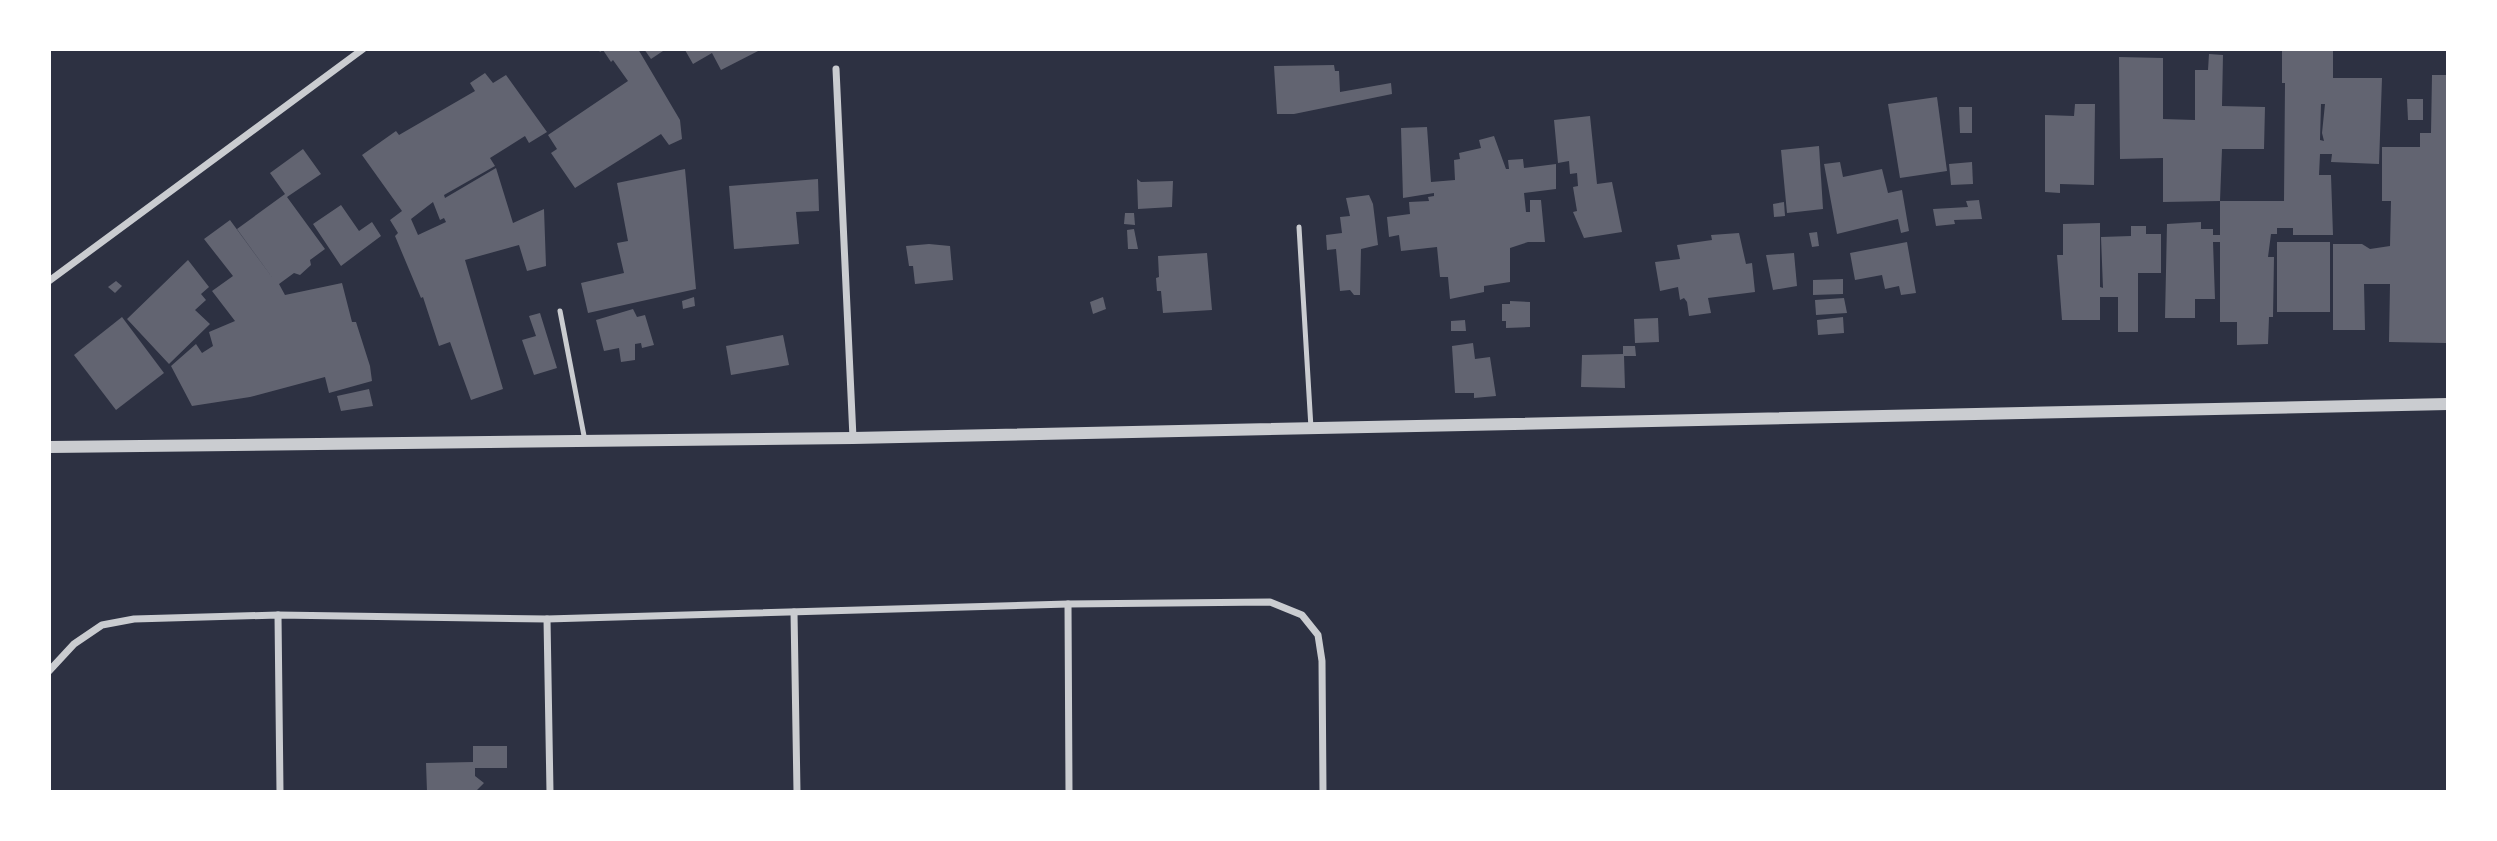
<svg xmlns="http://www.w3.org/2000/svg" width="2497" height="841" font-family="'IBM Plex Sans',sans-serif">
	<rect width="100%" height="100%" fill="#2d3142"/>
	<g fill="#626471" fill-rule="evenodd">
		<path d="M598,49h40l42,71 2,19 -13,6 -8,-11 -86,54 -24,-35 6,-4 -9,-14 80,-54 -15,-21 -2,2 -8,-12 -3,2z"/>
		<path d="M644,49h22l-15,10z"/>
		<path d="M762,49l-41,21 -9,-17 -19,11 -8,-14z"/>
		<path d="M2282,49h51v29h49l-3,86 -48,-2 1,-8h-12l-1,21h12l2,60h-40v-7h-16v6h-6l-3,23h6l-1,60h-4l-1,27 -31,1v-23h-17v-80h-7l2,57h-20v19h-30l2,-94 34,-2v7h12v6h7v-34h64l1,-118h-3zM2321,104h4l-3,29 2,8 -4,-1z"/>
		<path d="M2209,54l14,1 -1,51 43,1 -1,42h-42l-2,52 -57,1v-44l-43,1 -1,-102 44,1v61l32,1v-50h13z"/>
		<path d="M1334,65l1,6h4l1,21 51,-9 1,11 -98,20h-17l-3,-48z"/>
		<path d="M485,73l8,10 13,-8 41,57 -18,11 -4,-7 -35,22 5,8 -51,29 1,3 51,-30 17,55 31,-14 2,57 -19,5 -8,-26 -54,15 38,129 -32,11 -21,-58 -11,4 -16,-49 -2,1 -26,-62 3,-3 -8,-13 12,-9 -40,-56 34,-24 3,4 76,-44 -5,-8zM433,202l7,18 4,-2 2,4 -28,13 -7,-16z"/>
		<path d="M2432,75h16l-2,268 -57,-1 1,-58h-26l1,46h-32v-86h29l8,5 20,-3 1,-45h-9v-54h38v-14h11z"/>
		<path d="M1937,97l10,74 -47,7 -12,-74z"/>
		<path d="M2407,99h16v21h-15z"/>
		<path d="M2075,104h20l-1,81 -34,-1v9l-15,-1v-77l29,1z"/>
		<path d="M1959,107h13v26h-12z"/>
		<path d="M1590,116l7,68 15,-2 10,50 -38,6 -11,-26 4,-1 -4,-24 5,-1 -1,-13 -7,1 -1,-13 -11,2 -4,-43z"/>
		<path d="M1427,127l4,55 24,-2 -1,-20 6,-1 -1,-6 22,-5 -2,-8 15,-4 12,33h3l-1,-9 15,-1 1,9 32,-4v25l-32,4 2,19h4v-12h11l4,42h-17l-18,6v34l-26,4v6l-34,7 -2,-22h-8l-3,-30 -36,4 -2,-16 -10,2 -2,-20 23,-3 -1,-12 20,-1 -1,-4 6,-1v-3l-31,5 -2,-70z"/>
		<path d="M1819,146l4,63 -36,4 -6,-63z"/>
		<path d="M303,149l18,25 -34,23 38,52 -15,11 1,5 -11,10 -6,-2 -15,11 6,11 57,-12 10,39h4l14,44 2,15 -43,12 -4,-16 -75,20 -58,9 -21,-40 25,-22 6,9 11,-7 -4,-14 26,-11 -23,-30 21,-15 -29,-37 26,-19 44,60 -37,-51 48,-35 -15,-21z"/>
		<path d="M1840,162l3,15 39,-8 6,24 14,-3 7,41 -8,2 -3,-14 -61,15 -13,-70z"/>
		<path d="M1972,162l1,22 -22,1 -2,-21z"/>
		<path d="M685,169l11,120 -108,24 -7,-30 43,-10 -7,-30 11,-2 -11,-58z"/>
		<path d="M818,179l1,32 -23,1 3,32 -65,5 -5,-63z"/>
		<path d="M1137,179l4,3 32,-1 -1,26 -34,2z"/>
		<path d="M1369,195l4,9 5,41 -17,4 -1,46h-6l-4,-5 -10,1 -4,-42 -9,1 -1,-15 16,-2 -2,-16 10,-1 -4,-18z"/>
		<path d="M1979,200l3,19 -28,1 1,4 -19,2 -3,-17 35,-2 -2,-6z"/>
		<path d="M1784,202l1,14 -11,1 -1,-13z"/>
		<path d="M341,205l18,26 13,-9 9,14 -40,30 -28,-42z"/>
		<path d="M1125,213h9l1,12 -11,-1z"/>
		<path d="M2100,223v64l3,1 -2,-51 30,-1v-10h15v8h15v39h-23v59h-20v-35h-18v23h-38l-5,-65h6v-31z"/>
		<path d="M1134,229l4,20h-10l-1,-19z"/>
		<path d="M1817,232l2,14 -7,1 -3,-14z"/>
		<path d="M1739,233l7,31 6,-1 3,29 -47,6 3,15 -22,3 -2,-14 -3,-4 -4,2 -2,-13 -18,4 -5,-29 25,-3 -3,-14 35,-5 -1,-5z"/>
		<path d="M1907,242l9,51 -15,2 -2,-9 -14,3 -3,-14 -27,5 -5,-27z"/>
		<rect x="2277" y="242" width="53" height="70"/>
		<path d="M929,244l21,2 3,34 -38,4 -2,-18h-4l-3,-20z"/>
		<path d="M1207,253l5,57 -49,3 -2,-22h-4l-1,-13 3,-1 -1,-21z"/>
		<path d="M1794,253l3,33 -24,4 -7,-35z"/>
		<path d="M188,260l21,27 -8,7 5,6 -11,10 15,14 -41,40 -42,-45z"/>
		<path d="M1843,279v15l-30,1v-15z"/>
		<path d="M116,281l6,5 -7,7 -7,-6z"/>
		<path d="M694,297l1,9 -12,3 -1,-8z"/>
		<path d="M1103,297l3,12 -13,5 -3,-12z"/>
		<path d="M1844,298l3,15 -31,2 -1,-15z"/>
		<path d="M1510,301l20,1v25l-24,1v-7h-4v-17h8z"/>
		<path d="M633,309l4,8 8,-2 9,30 -12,3 -1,-5 -6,1v16l-14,2 -2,-14 -15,3 -8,-31z"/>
		<path d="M540,313l17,55 -23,7 -12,-35 14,-4 -7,-20z"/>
		<path d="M122,317l42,56 -48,37 -42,-55z"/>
		<path d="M1843,317l1,16 -26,2 -1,-15z"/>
		<path d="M1658,318l1,24 -24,1 -1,-24z"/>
		<path d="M1465,320l1,11h-15v-10z"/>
		<path d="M783,335l6,30 -58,10 -5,-29z"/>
		<path d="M1473,343l2,16 15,-2 6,39 -22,2v-5h-19l-3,-47z"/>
		<path d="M1623,346h12l1,10h-12l1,32 -44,-1 1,-32 41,-1z"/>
		<path d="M369,389l4,17 -32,5 -4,-15z"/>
		<path d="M473,746h34v22h-32v8l9,7 -9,9h-48l-1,-29 47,-1z"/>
	</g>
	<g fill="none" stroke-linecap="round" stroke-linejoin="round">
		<g stroke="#caccd0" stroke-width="5">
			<path d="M1299,227l12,201"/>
			<path d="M560,311l25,130"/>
		</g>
		<g stroke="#caccd0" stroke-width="7">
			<path d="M836,69l17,369"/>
			<path d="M49,281l314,-232"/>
			<path d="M1068,604l1,188"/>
			<path d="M794,612l3,180"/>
			<path d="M278,615l2,177"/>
			<path d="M547,619l3,173"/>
			<path d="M49,671l25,-27 28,-19 32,-6 144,-4 269,4 521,-15 202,-2 32,13 16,20 4,26 1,131"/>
		</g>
		<path stroke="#caccd0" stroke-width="12" d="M49,447l804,-9 1595,-34"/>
	</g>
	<rect width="2497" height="841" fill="none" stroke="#ffffff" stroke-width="102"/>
</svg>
